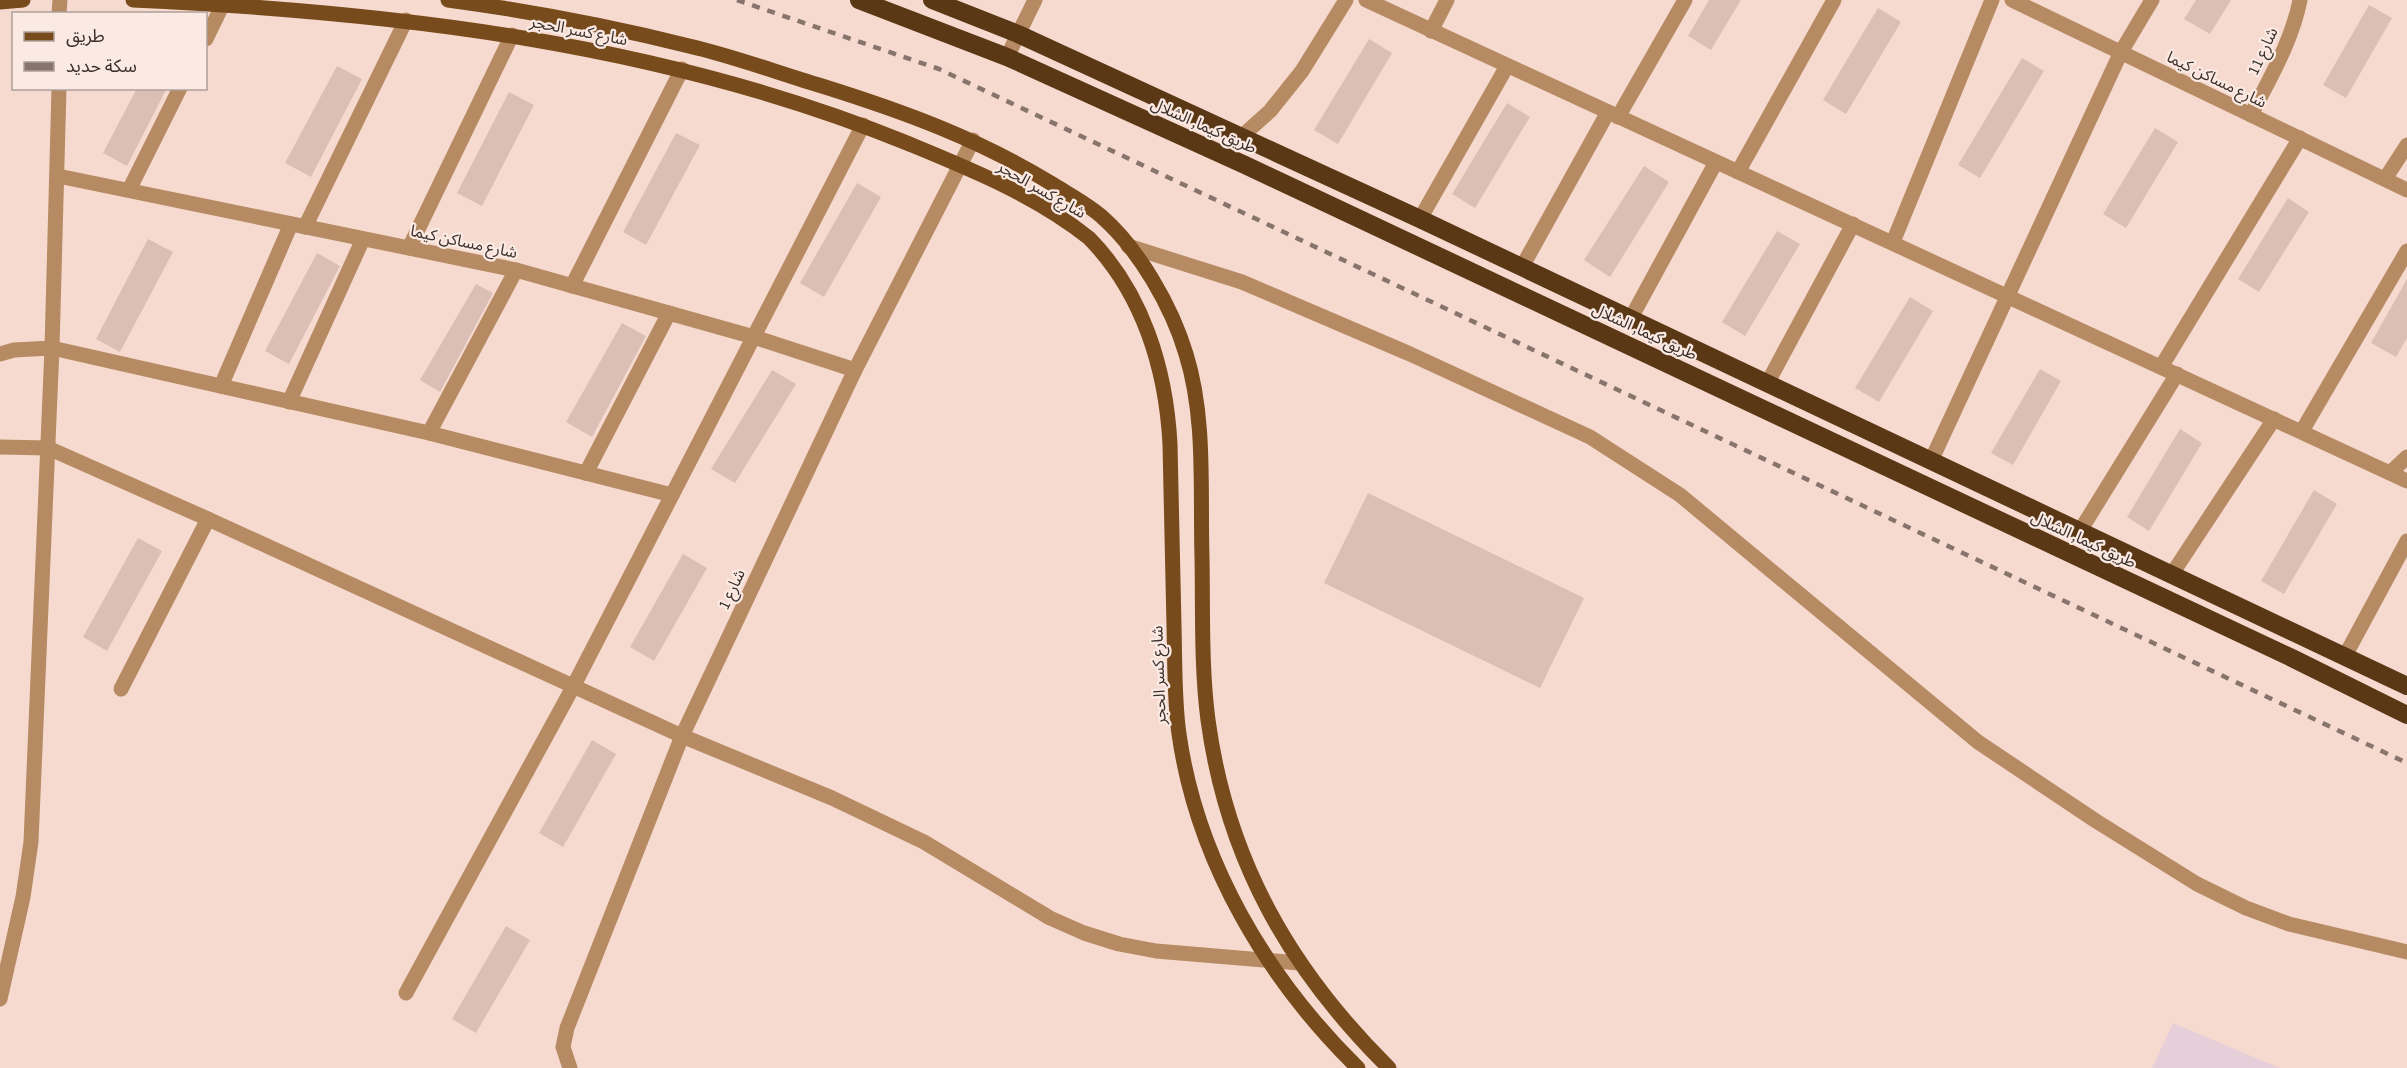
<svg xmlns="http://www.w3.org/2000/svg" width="2407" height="1068" font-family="'Source Sans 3','Noto Sans Arabic',sans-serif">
	<rect width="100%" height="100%" fill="#f7dacf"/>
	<path fill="#e7cfda" d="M2173,1023l107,45h-128z"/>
	<g fill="#dbbeb6">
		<path d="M1709,0h32l-30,50 -23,-14z"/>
		<path d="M2196,0h35l-21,34 -26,-15z"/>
		<path d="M2369,5l23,13 -46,80 -23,-13z"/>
		<path d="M1878,8l23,14 -55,92 -23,-14z"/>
		<path d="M1369,39l23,14 -54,91 -24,-14z"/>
		<path d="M2022,58l22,13 -64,107 -22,-13z"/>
		<path d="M337,66l25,13 -51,98 -26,-14z"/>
		<path d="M137,88h30l-40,78 -24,-13z"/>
		<path d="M509,92l25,13 -52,101 -25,-13z"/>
		<path d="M1507,103l23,14 -55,91 -23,-14z"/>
		<path d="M2155,128l23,14 -52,86 -23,-14z"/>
		<path d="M676,133l24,12 -54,100 -23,-13z"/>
		<path d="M1644,166l25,16 -59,95 -26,-17z"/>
		<path d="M857,183l24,14 -57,100 -24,-14z"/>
		<path d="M2288,198l21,14 -50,80 -21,-13z"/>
		<path d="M1777,231l23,13 -55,92 -23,-14z"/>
		<path d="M148,239l25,13 -53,100 -24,-13z"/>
		<path d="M317,253l23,13 -51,98 -24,-13z"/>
		<path d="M2407,279v59l-11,19 -25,-14z"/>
		<path d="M476,284l17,9 -53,99 -20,-12z"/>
		<path d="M1910,297l23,14 -54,91 -24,-14z"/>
		<path d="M622,323l24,13 -54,101 -26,-15z"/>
		<path d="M2040,369l21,12 -48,84 -22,-12z"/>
		<path d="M772,370l24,14 -61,99 -24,-14z"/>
		<path d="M2180,429l22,14 -53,88 -22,-14z"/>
		<path d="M2314,490l23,14 -53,90 -23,-13z"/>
		<path d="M1368,493l216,105 -44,90 -216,-105z"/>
		<path d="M138,538l24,13 -55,100 -24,-14z"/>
		<path d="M683,554l24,14 -53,93 -24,-14z"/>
		<path d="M592,740l24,14 -53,93 -24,-14z"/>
		<path d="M506,926l24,14 -54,93 -24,-14z"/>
	</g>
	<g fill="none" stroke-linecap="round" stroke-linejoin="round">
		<g stroke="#b68b63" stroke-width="15">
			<path d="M1366,0l1041,481"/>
			<path d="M2012,0l395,190"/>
			<path d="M59,14l1,-14"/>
			<path d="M1431,31l16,-31"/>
			<path d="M206,39l17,-35"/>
			<path d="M1007,57l28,-57"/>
			<path d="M2251,115c19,-37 41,-74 49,-115"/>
			<path d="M1618,117l67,-117"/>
			<path d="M1241,137l29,-26 32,-40 44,-71"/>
			<path d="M1738,172l96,-172"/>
			<path d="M58,176l458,94 238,67 101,33"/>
			<path d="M2385,179l22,-34"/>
			<path d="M129,190l51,-102"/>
			<path d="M1420,219l87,-153"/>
			<path d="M305,227l101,-207"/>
			<path d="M1893,242l99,-242"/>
			<path d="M1128,246l114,36 168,72 180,83 90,58 298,247 118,79 101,63 49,24 43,16 118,28"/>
			<path d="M409,248l103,-213"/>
			<path d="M1522,267l86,-155"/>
			<path d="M572,286l110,-217"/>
			<path d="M1631,318l85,-156"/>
			<path d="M0,354l14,-4 38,-2 377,85 243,62"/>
			<path d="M2161,367l139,-229"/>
			<path d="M1768,382l85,-158"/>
			<path d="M221,386l70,-162"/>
			<path d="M289,402l74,-163"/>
			<path d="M2302,431l105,-180"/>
			<path d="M429,433l87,-163"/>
			<path d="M0,447l48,1 160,71 474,217 150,62 92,44 126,76 34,15 35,11 37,7 143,12"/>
			<path d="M1931,461l190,-409 31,-52"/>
			<path d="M586,473l83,-160"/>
			<path d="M2390,473l17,-16"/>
			<path d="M2080,531l97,-157"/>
			<path d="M2172,574l102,-155"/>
			<path d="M2345,656l62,-115"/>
			<path d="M121,689l87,-170"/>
			<path d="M406,993l167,-306 290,-562"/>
			<path d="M0,999l23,-102 8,-55 21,-494 7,-260"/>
			<path d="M570,1068l-7,-21 4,-19 115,-292 173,-366 118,-230"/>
		</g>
		<g stroke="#784b1c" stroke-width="15">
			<path d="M133,0c263,12 528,43 774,143 63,26 128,52 182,95 54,55 77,131 81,206 1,61 3,121 4,182 1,35 0,73 5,108 18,127 88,245 179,334"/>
			<path d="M448,0c81,11 161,26 241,46 44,10 89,27 133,40 83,26 157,53 232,99 16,10 33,19 47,31 38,33 71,91 85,138 20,64 14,136 16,203 1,54 -1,109 6,163 19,140 82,250 181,348"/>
			<path d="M0,2l23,-2"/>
		</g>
		<g stroke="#5a3816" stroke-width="18">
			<path d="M859,0l148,57 238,108 1049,494 113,56"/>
			<path d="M932,0l86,34 402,185 987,467"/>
		</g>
		<path stroke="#87746d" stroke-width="4.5" stroke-dasharray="8 8" stroke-linecap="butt" d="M737,0l202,69 1468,694"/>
	</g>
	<g text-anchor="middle" stroke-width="4.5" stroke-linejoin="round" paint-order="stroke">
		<g font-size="16" fill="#3b2f2b" stroke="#fbeae3">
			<text transform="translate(579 30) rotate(11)" y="6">شارع كسر الحجر</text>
			<text transform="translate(2262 51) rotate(-65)" y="6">شارع 11</text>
			<text transform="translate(2217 79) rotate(26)" y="6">شارع مساكن كيما</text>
			<text transform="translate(1204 125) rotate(24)" y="6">طريق كيما, الشلال</text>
			<text transform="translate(1042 189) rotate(30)" y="6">شارع كسر الحجر</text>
			<text transform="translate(464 241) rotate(12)" y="6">شارع مساكن كيما</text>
			<text transform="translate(1645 331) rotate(25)" y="6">طريق كيما, الشلال</text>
			<text transform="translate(2084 539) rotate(25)" y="6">طريق كيما, الشلال</text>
			<text transform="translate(731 589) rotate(-65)" y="6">شارع 1</text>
			<text transform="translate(1158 675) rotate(-92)" y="6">شارع كسر الحجر</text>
		</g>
	</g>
	<rect x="12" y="12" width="195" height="78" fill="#fbeae3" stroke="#ae9f99" stroke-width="1.5"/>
	<rect x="24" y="32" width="30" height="9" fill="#784b1c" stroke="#ae9f99" stroke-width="1.5"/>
	<text x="66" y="42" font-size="18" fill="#3b2f2b">طريق</text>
	<rect x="24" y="62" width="30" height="9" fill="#87746d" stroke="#ae9f99" stroke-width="1.5"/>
	<text x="66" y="72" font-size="18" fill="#3b2f2b">سكة حديد</text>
</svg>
